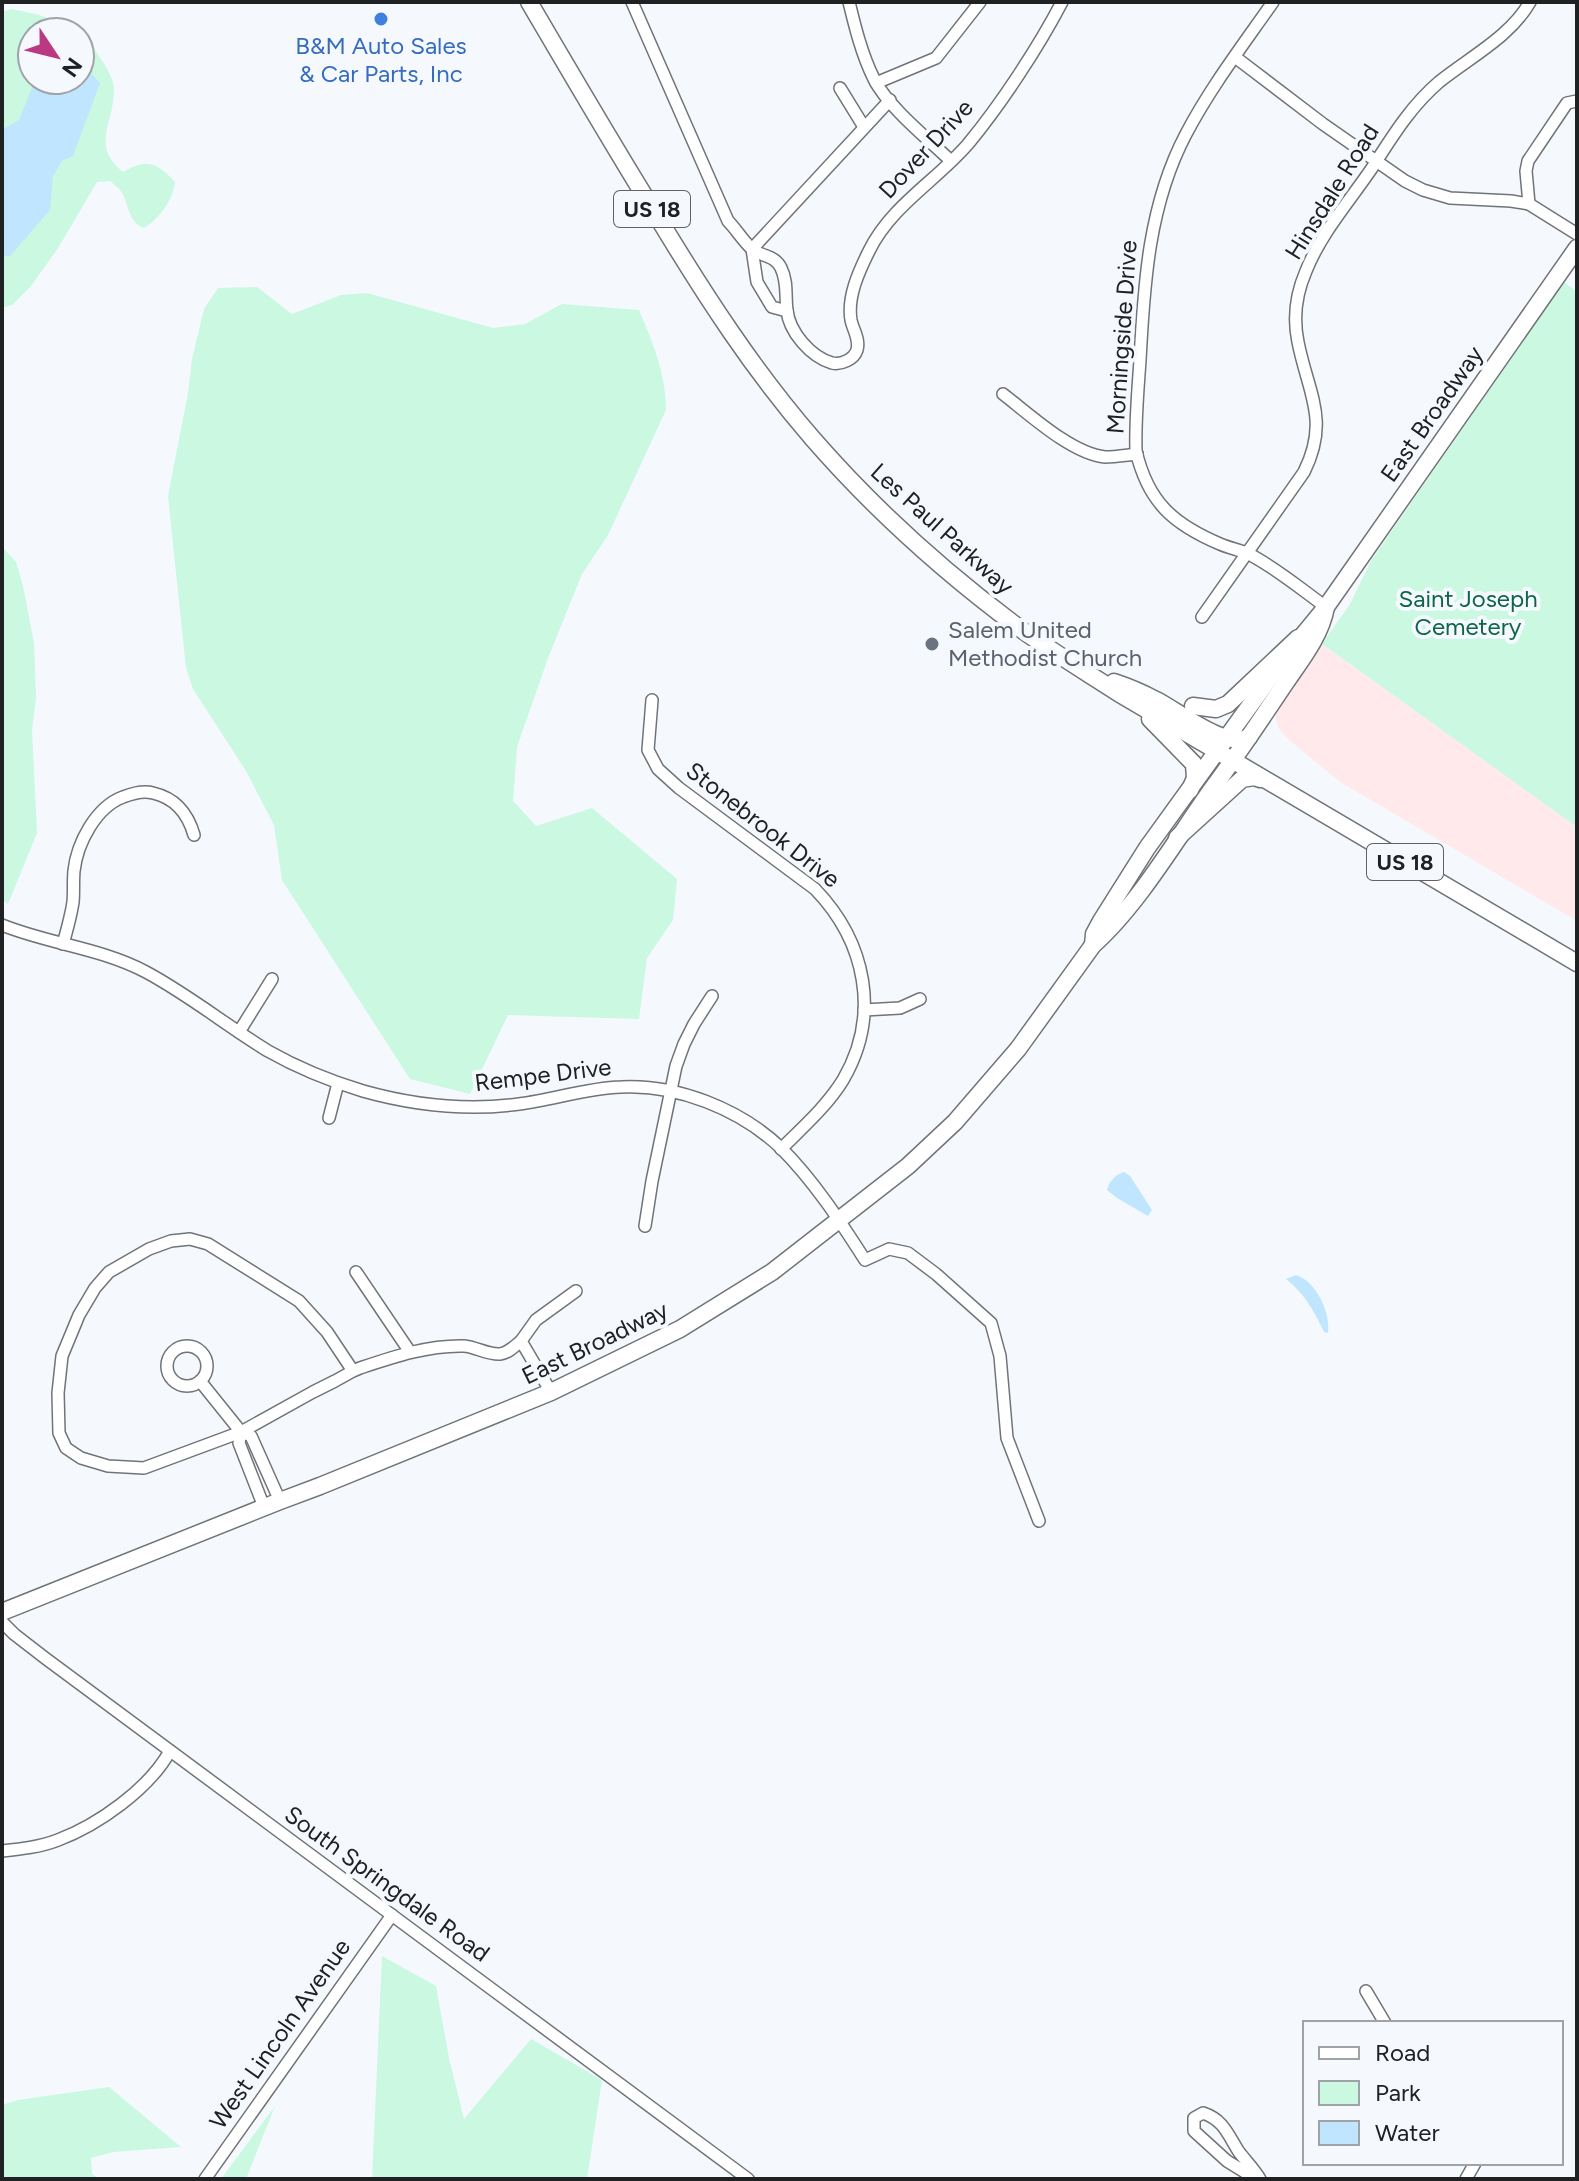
<svg xmlns="http://www.w3.org/2000/svg" width="1579" height="2181" font-family="Figtree,sans-serif">
	<rect width="100%" height="100%" fill="#f5f9fe"/>
	<path fill="#ffe9ea" d="M1322,644l255,183v94l-237,-139 -52,-43 -9,-10 -3,-9v-5l3,-9z"/>
	<g fill="#caf8e0">
		<path d="M11,9c22,4 49,10 69,23h-48v48h48v-48l3,3c10,12 32,40 31,55 0,34 -24,55 9,82 24,-14 35,-9 52,10 -2,18 -16,37 -31,46 -18,-7 -14,-25 -24,-38 -3,-4 -7,-6 -10,-9l-13,1 -39,66 -27,38 -19,19 -10,3v-296z"/>
		<path d="M1564,282l13,10v535l-255,-183 28,-40 21,-43z"/>
		<path d="M257,287l35,27 49,-19 26,-2 126,35 32,-4 37,-20 77,6c14,33 27,64 27,100l-58,125 -26,39 -34,84 -31,89 -4,54 23,25 56,-18 85,71 -4,41 -26,38 -8,61 -131,-4 -38,79 -60,-15 -128,-199 -8,-55 -28,-54 -53,-82 -7,-21 -18,-172 20,-103 4,-34 12,-50 14,-21z"/>
		<path d="M2,547l14,15 7,24 11,57 2,55 -4,32 5,103 -29,71 -6,-4z"/>
		<path d="M382,1956l54,30 13,72 15,61 67,-80 71,41 -15,99h-215z"/>
		<path d="M109,2087l72,60 -68,5 -22,6 1,16 7,5h-97v-74l16,-5z"/>
		<path d="M275,2106l-29,73h-25z"/>
	</g>
	<g fill="#c0e5ff">
		<path d="M80,61l20,22 -27,73 -11,5 -9,15 -3,34 -40,46h-8v-126l17,-10 16,-40h45z"/>
		<path d="M1124,1172l6,4 22,34 -4,6 -31,-18 -10,-8c2,-9 9,-16 17,-18z"/>
		<path d="M1296,1275c20,6 35,38 32,58l-4,-1c-10,-21 -19,-38 -38,-53z"/>
	</g>
	<g fill="none" stroke-linecap="round" stroke-linejoin="round">
		<g stroke="#707478" stroke-width="14">
			<g id="minor">
				<path d="M632,2l96,219c8,8 15,20 24,28 10,8 23,6 29,19 7,14 4,28 6,42 2,22 24,47 45,53 10,2 22,-4 25,-13 3,-11 -4,-20 -6,-30 -4,-23 8,-49 18,-69 22,-45 67,-70 99,-107 33,-40 70,-96 94,-142"/>
				<path d="M849,2c6,25 13,53 25,77 14,28 54,60 77,82"/>
				<path d="M1273,2c-30,43 -63,86 -87,132 -37,70 -42,148 -46,226 -2,30 -5,61 -4,91 12,51 37,73 84,93 9,4 20,6 29,10 27,14 52,35 77,53"/>
				<path d="M1235,57l88,67 82,57 18,9 27,8 61,3 18,3 48,30"/>
				<path d="M876,83l60,-25 44,-56"/>
				<path d="M840,88l24,39"/>
				<path d="M1529,204l-3,-33 2,-10 39,-58 10,-2"/>
				<path d="M787,311l-15,-4 -15,-25 -5,-33 138,-149"/>
				<path d="M1003,394c26,20 69,60 102,63 10,0 22,-2 32,-3"/>
				<path d="M1202,617l102,-145c26,-52 4,-79 -6,-130 -5,-24 -2,-48 8,-71 15,-38 43,-69 66,-103 20,-31 38,-61 67,-86 31,-25 71,-45 91,-80"/>
				<path d="M652,700l-4,50 10,19 21,19 136,101c51,53 66,126 28,191 -16,26 -40,47 -62,69"/>
				<path d="M2,925c47,19 99,23 144,47 43,23 81,54 122,79 30,17 62,30 95,40 50,14 105,20 156,13 34,-4 67,-16 102,-17 56,-3 119,22 160,61 33,33 59,73 84,112l24,-11 19,4 28,21 55,49 9,33 7,82 32,83"/>
				<path d="M63,944c4,-14 8,-28 10,-42 1,-10 0,-21 1,-31 3,-28 22,-64 49,-74 10,-4 20,-7 30,-4 22,5 35,21 41,42"/>
				<path d="M864,1010l36,-2 20,-9"/>
				<path d="M239,1032l33,-53"/>
				<path d="M329,1118l9,-35"/>
				<path d="M645,1226l7,-45 24,-115 8,-22 10,-20 18,-28"/>
				<path d="M356,1272l54,80"/>
				<circle cx="187" cy="1366" r="20"/>
				<path d="M353,1371l-26,-39 -28,-31 -91,-57 -18,-5 -19,2 -22,8 -40,23 -14,16 -16,27 -17,41 -4,37 1,40 7,15 15,10 27,8 36,2 97,-36 72,-40 22,-11 18,-10 7,-3c33,-11 68,-23 104,-22 12,1 24,9 36,8 8,-1 15,-8 21,-13"/>
				<path d="M200,1381l41,51 10,4 29,65"/>
				<path d="M551,1392l-30,-51 15,-21 40,-29"/>
				<path d="M241,1432l-2,11 25,64"/>
				<path d="M2,1622l12,12 31,24 703,521"/>
				<path d="M2,1851c19,-2 38,-4 56,-11 40,-15 91,-51 112,-89"/>
				<path d="M1366,1991l19,32"/>
				<path d="M205,2179l187,-264"/>
				<path d="M1256,2179l-29,-18 -33,-30v-13l9,-5c21,7 25,22 36,39 7,9 15,17 21,27"/>
				<path d="M1466,2179l9,-16"/>
			</g>
		</g>
		<g stroke="#707478" stroke-width="19">
			<g id="secondary">
				<path d="M1093,945l1,-11 7,-13 46,-73 138,-191 41,-50 251,-359"/>
				<path d="M2,1612l278,-111 40,-15 231,-94 129,-63 92,-57 136,-106 47,-44 63,-73 75,-104c45,-40 84,-107 119,-156 26,-35 50,-71 74,-107 16,-23 35,-47 40,-75"/>
			</g>
		</g>
		<g stroke="#707478" stroke-width="19">
			<g id="primary">
				<path d="M529,2c43,73 86,147 131,219 46,76 94,150 153,218 61,70 131,133 205,188 33,24 68,45 102,67l457,269"/>
				<path d="M1114,682c15,5 29,11 42,18 22,11 70,50 93,37"/>
				<path d="M1193,706l23,3 12,-5 70,-66"/>
				<path d="M1150,719l44,45 1,14 -5,12"/>
				<path d="M1177,838l65,-59 12,-2 6,2"/>
			</g>
		</g>
		<use href="#minor" stroke="#fff" stroke-width="11"/>
		<use href="#secondary" stroke="#fff" stroke-width="16"/>
		<use href="#primary" stroke="#fff" stroke-width="16"/>
	</g>
	<circle fill="#3f7fe0" stroke="#f5f9fe" stroke-width="3" cx="381" cy="19" r="8"/>
	<circle fill="#6b7280" stroke="#f5f9fe" stroke-width="3" cx="932" cy="644" r="8"/>
	<g text-anchor="middle" stroke-width="8" stroke-linejoin="round" paint-order="stroke">
		<g fill="#f5f9fe" stroke="#606265" stroke-width="2">
			<rect x="614" y="191" width="76" height="36" rx="6"/>
			<rect x="1367" y="844" width="76" height="36" rx="6"/>
		</g>
		<g font-size="22" font-weight="bold" fill="#202123">
			<text x="652" y="217">US 18</text>
			<text x="1405" y="870">US 18</text>
		</g>
		<g font-size="24" fill="#366cbe" stroke="#f5f9fe">
			<text x="381" y="54">B&amp;M Auto Sales<tspan x="381" dy="28">&amp; Car Parts, Inc</tspan></text>
		</g>
		<g font-size="24" fill="#202123" stroke="#f5f9fe">
			<text transform="translate(926 149) rotate(-47)" y="8">Dover Drive</text>
			<text transform="translate(1332 192) rotate(-58)" y="8">Hinsdale Road</text>
			<text transform="translate(1122 337) rotate(-86)" y="8">Morningside Drive</text>
			<text transform="translate(1432 414) rotate(-55)" y="8">East Broadway</text>
			<text transform="translate(942 529) rotate(42)" y="8">Les Paul Parkway</text>
			<text transform="translate(763 825) rotate(38)" y="8">Stonebrook Drive</text>
			<text transform="translate(543 1075) rotate(-7)" y="8">Rempe Drive</text>
			<text transform="translate(595 1343) rotate(-26)" y="8">East Broadway</text>
			<text transform="translate(387 1884) rotate(36)" y="8">South Springdale Road</text>
			<text transform="translate(280 2034) rotate(-55)" y="8">West Lincoln Avenue</text>
		</g>
		<g font-size="24" fill="#0d6646" stroke="#f5f9fe">
			<text x="1468" y="607">Saint Joseph<tspan x="1468" dy="28">Cemetery</tspan></text>
		</g>
		<g font-size="24" fill="#5b616d" stroke="#f5f9fe" text-anchor="start">
			<text x="948" y="638">Salem United<tspan x="948" dy="28">Methodist Church</tspan></text>
		</g>
	</g>
	<rect width="1579" height="2181" fill="none" stroke="#202123" stroke-width="8"/>
	<rect x="1303" y="2021" width="260" height="144" fill="#f5f9fe" stroke="#a0a3a6" stroke-width="2"/>
	<rect x="1319" y="2047" width="40" height="12" fill="#ffffff" stroke="#a0a3a6" stroke-width="2"/>
	<text x="1375" y="2061" font-size="24" fill="#202123">Road</text>
	<rect x="1319" y="2081" width="40" height="24" fill="#caf8e0" stroke="#a0a3a6" stroke-width="2"/>
	<text x="1375" y="2101" font-size="24" fill="#202123">Park</text>
	<rect x="1319" y="2121" width="40" height="24" fill="#c0e5ff" stroke="#a0a3a6" stroke-width="2"/>
	<text x="1375" y="2141" font-size="24" fill="#202123">Water</text>
	<g transform="translate(56 56) rotate(125)"><circle r="38" fill="#f5f9fe" stroke="#a0a3a6" stroke-width="2"/>
	<path d="M0-6L14 30L0 20L-14 30Z" fill="#bb3983"/>
	<text y="-12" font-size="22" font-weight="bold" text-anchor="middle" fill="#202123">N</text>
	</g>
</svg>
